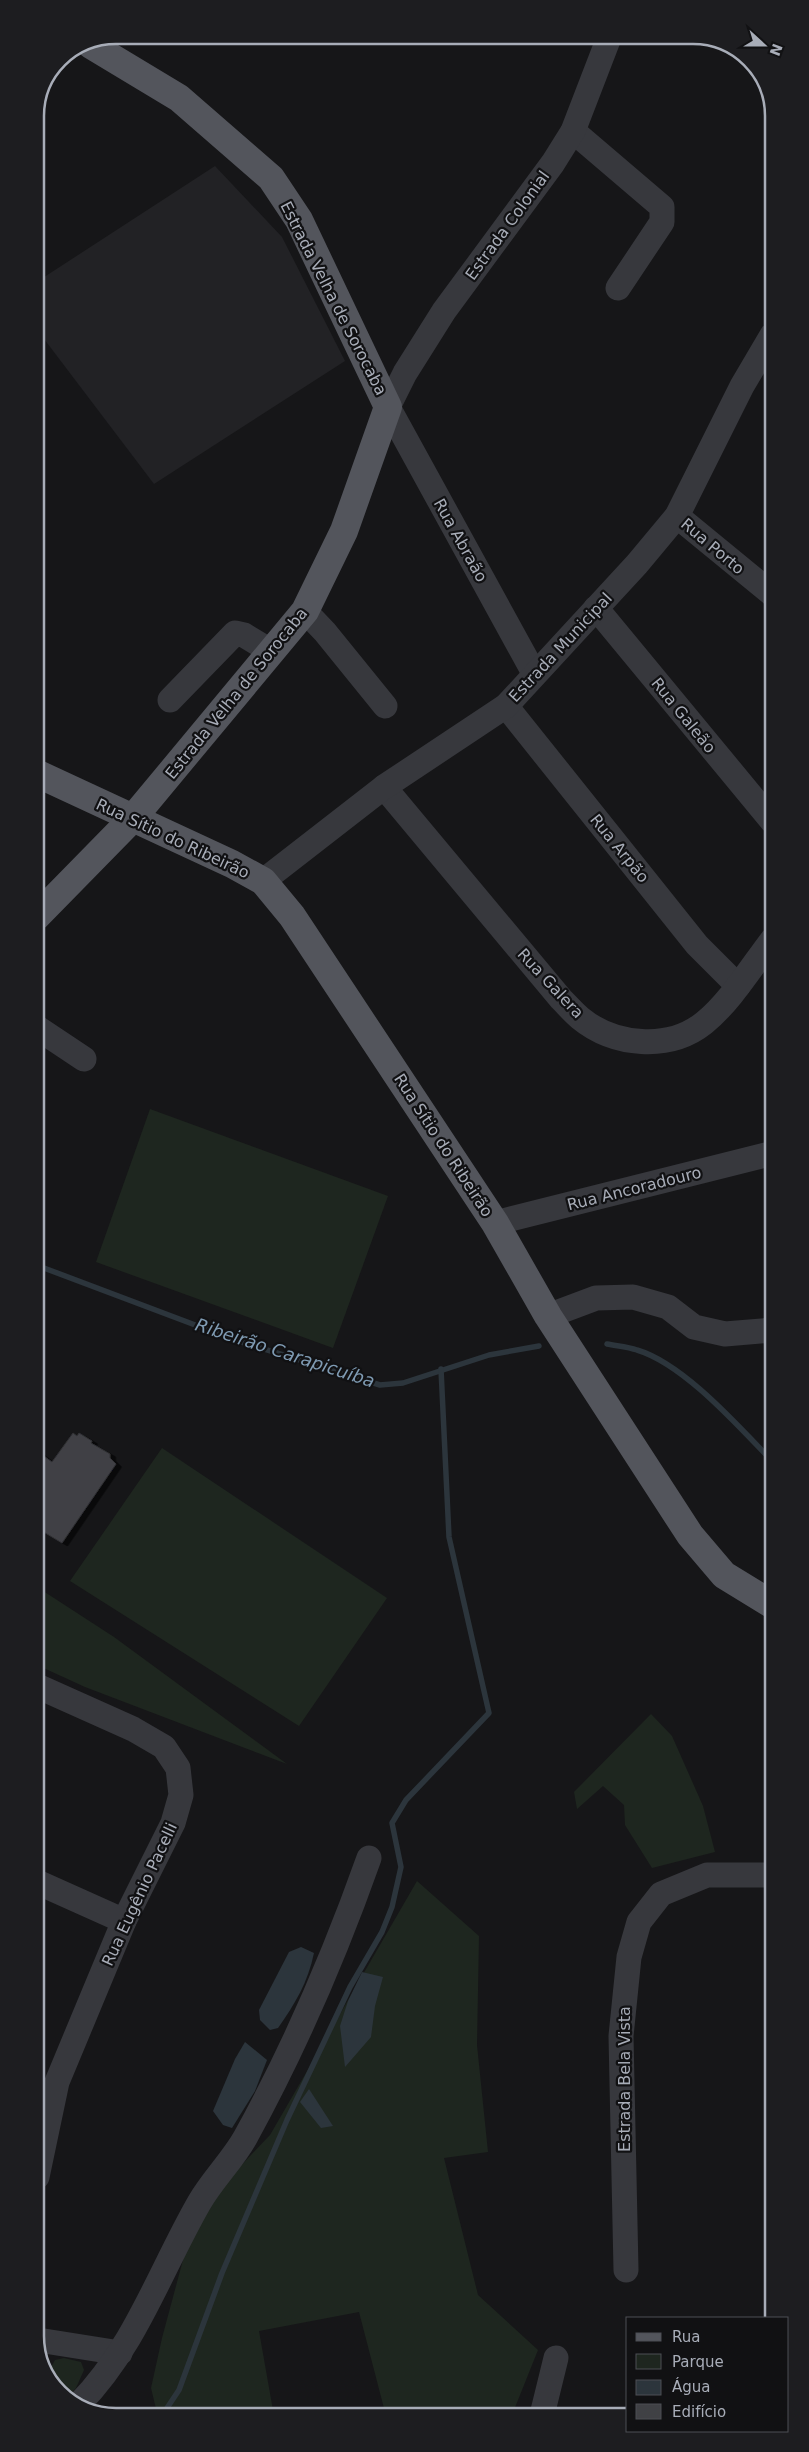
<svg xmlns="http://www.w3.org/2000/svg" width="809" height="2452" font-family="'DejaVu Sans',sans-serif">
	<defs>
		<filter id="shadow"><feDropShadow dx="5.5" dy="3" stdDeviation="0" flood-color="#0009"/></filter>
	</defs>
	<rect width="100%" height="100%" fill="#161618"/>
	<path fill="#222225" d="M215,166l67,71 63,124 -191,123 -119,-157v-44z"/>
	<g fill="#1e261f">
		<path d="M150,1109l238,87 -55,152 -237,-86z"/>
		<path d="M162,1448l225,150 -88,128 -229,-145z"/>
		<path d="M37,1587l77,50 173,127 -202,-77 -48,-22z"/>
		<path d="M651,1714l21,22 31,70 12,46 -63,16 -27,-43 -1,-20 -21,-19 -26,23 -3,-17z"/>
		<path d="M417,1881l62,55 -2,109 11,107 -44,6 34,137 60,55 -26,65 -126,1 -27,-104 -100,19 15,85 -116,1 -7,-29 11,-50 25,-93 22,-46 61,-64z"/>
		<path d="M64,2358l17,4 3,8 -8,18 -10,11 -3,-2 -15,-24 7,-13z"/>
	</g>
	<g fill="#2c353c">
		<path d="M301,1947l13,6c-6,29 -19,51 -36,75l-8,2 -10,-10 -1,-10 30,-58z"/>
		<path d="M362,1972l21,5 -8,29 -4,31 -26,30 -5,-41 8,-25z"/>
		<path d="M245,2042l22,18 -12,31 -23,37 -9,-3 -10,-14 22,-52z"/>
		<path d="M309,2089l24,37 -12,2 -21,-26z"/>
	</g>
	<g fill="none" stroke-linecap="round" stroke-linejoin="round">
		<g stroke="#2c353c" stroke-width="5.5">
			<path d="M36,1265l199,75 145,45 23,-2 86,-28 50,-9"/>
			<path d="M607,1344c10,2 21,3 30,6 47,14 102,77 136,112"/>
			<path d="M161,2417l18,-27 43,-117 65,-153 63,-133 32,-55 10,-25 9,-40 -9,-44 14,-23 83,-87 -40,-176 -8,-168"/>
		</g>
	</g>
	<path fill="#404145" stroke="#303034" filter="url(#shadow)" d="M73,1433l4,3 2,-3 13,8 -1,2 19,11v4l6,6 -54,79 -20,-12 1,-3 -6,-4v-73l15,11z"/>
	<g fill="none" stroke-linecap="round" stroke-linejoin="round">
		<g stroke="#37383d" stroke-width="25">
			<path d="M573,131l89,76v15l-44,66"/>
			<path d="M677,516l95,78"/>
			<path d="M596,608l176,213"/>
			<path d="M305,611l20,21 60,74"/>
			<path d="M534,673l-146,-266 17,-34 39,-62 109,-148 20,-32 37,-96"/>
			<path d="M170,700l65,-67 9,2 28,17"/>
			<path d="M506,706l191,239 41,41"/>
			<path d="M384,787l177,212c6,6 12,13 19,19 34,28 89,33 124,5 26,-21 48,-57 68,-83"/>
			<path d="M263,881l121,-94 122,-81 131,-142 40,-48 65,-130 30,-51"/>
			<path d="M36,1027l48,32"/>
			<path d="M495,1223l278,-70"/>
			<path d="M548,1316l48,-18 37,-1 35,10 26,20 31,7 48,-4"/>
			<path d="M37,1686l96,43 31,18 14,21 3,27 -8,28 -49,98 -67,161 -20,95"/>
			<path d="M37,1882l87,39"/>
			<path d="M626,2270l-5,-234 8,-79 10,-35 22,-28 46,-19h66"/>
			<path d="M38,2340l82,13"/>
			<path d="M79,2404c56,-57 81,-133 120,-201 13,-23 33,-42 46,-65 49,-89 90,-184 124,-280"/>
			<path d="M542,2415l14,-57"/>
		</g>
		<g stroke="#53555c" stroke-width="28">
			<path d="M36,773l196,91 31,17 29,35 203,307 53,93 142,219 34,40 49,30"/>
			<path d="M36,917l97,-99 172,-207 39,-80 44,-124 -89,-187 -28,-42 -92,-80 -88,-53"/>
		</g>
	</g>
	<g text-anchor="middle" stroke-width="4.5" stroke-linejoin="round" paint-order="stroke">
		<g font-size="16" fill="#a8adb8" stroke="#111113">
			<text transform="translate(507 225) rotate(-54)" y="6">Estrada Colonial</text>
			<text transform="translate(334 298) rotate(63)" y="6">Estrada Velha de Sorocaba</text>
			<text transform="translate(461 540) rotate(61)" y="6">Rua Abraão</text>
			<text transform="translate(713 546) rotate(40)" y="6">Rua Porto</text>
			<text transform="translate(560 647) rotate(-47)" y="6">Estrada Municipal</text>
			<text transform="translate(236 693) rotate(-51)" y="6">Estrada Velha de Sorocaba</text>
			<text transform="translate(684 715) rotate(51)" y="6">Rua Galeão</text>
			<text transform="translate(173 838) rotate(25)" y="6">Rua Sítio do Ribeirão</text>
			<text transform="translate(620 848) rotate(51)" y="6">Rua Arpão</text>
			<text transform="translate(551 983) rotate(47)" y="6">Rua Galera</text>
			<text transform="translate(444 1145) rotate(57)" y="6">Rua Sítio do Ribeirão</text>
			<text transform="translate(634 1188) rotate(-14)" y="6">Rua Ancoradouro</text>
			<text transform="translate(139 1894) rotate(-65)" y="6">Rua Eugênio Pacelli</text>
			<text transform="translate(624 2079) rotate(-90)" y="6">Estrada Bela Vista</text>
		</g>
		<g font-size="18" font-style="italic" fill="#7f9bb3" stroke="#111113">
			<text transform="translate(285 1353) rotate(18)" y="6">Ribeirão Carapicuíba</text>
		</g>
	</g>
	<path d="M0 0H809V2452H0ZM116 44H693A72 72 0 0 1 765 116V2336A72 72 0 0 1 693 2408H116A72 72 0 0 1 44 2336V116A72 72 0 0 1 116 44Z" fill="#1d1d20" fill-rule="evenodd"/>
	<path fill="none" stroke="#a8adb8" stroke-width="2.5" d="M116 44H693A72 72 0 0 1 765 116V2336A72 72 0 0 1 693 2408H116A72 72 0 0 1 44 2336V116A72 72 0 0 1 116 44Z"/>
	<rect x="626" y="2317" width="162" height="115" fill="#111113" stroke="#4d4f55"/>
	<rect x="636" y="2333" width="25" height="8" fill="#53555c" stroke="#4d4f55"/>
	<text x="672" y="2342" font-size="15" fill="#a8adb8">Rua</text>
	<rect x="636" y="2354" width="25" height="15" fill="#1e261f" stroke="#4d4f55"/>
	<text x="672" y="2367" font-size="15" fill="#a8adb8">Parque</text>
	<rect x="636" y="2380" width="25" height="15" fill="#2c353c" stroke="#4d4f55"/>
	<text x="672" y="2392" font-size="15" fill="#a8adb8">Água</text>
	<rect x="636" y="2404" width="25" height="15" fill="#404145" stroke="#4d4f55"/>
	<text x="672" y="2417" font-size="15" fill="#a8adb8">Edifício</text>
	<g transform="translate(764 45) rotate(111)" stroke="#111113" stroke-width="4" paint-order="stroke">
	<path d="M0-4L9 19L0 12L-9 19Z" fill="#a8adb8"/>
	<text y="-8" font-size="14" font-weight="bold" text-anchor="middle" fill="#a8adb8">N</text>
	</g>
</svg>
